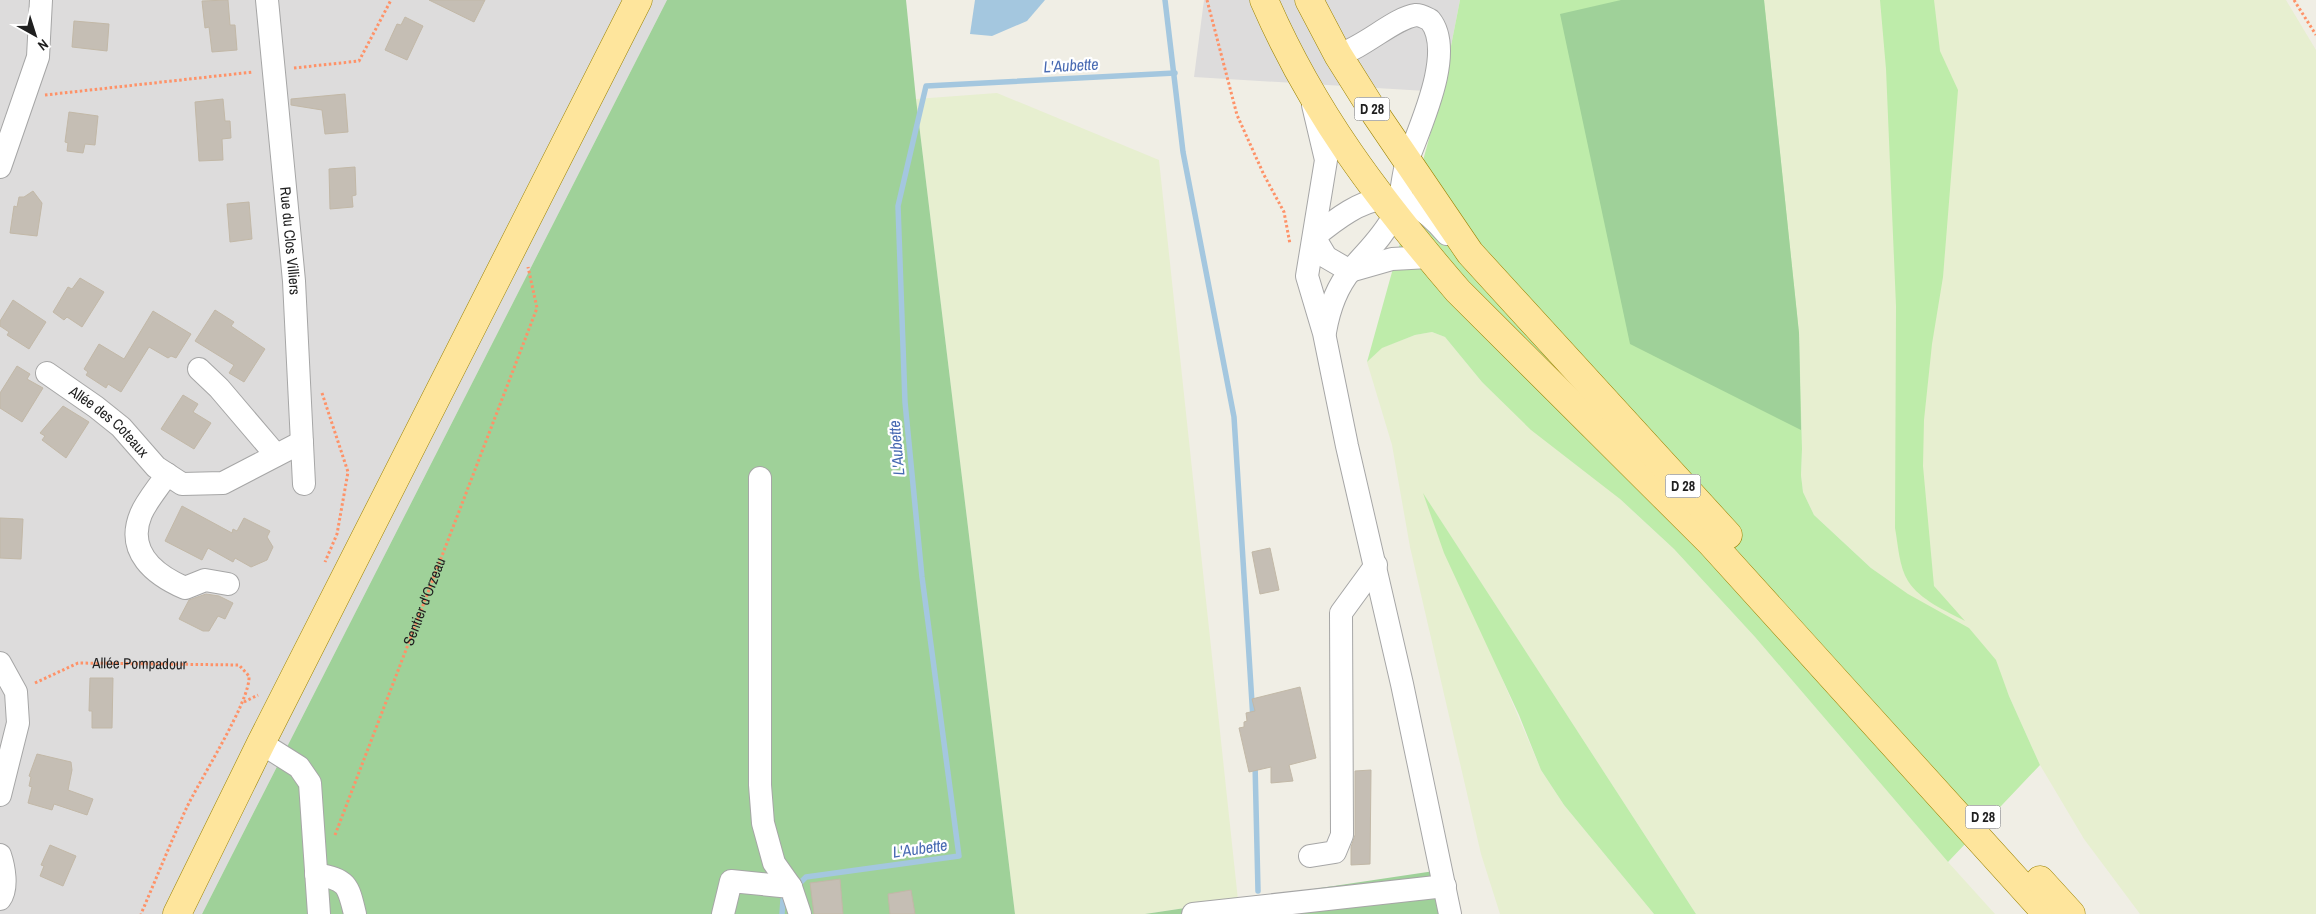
<svg xmlns="http://www.w3.org/2000/svg" width="2316" height="914" font-family="'Archivo Narrow',sans-serif">
	<rect width="100%" height="100%" fill="#f0eee5"/>
	<g fill="#dddcdc">
		<path d="M0,0h667l-465,914h-202z"/>
		<path d="M1204,0h256l-18,92 -248,-15z"/>
	</g>
	<g fill="#e7efd0">
		<path d="M1764,0h522l30,50v864h-176l-56,-75 -44,-74 -31,-69 -14,-36 -124,-92 -57,-53 -11,-23 -2,-17 1,-26 -3,-116z"/>
		<path d="M997,93l162,67 79,740 -93,14h-130l-99,-815z"/>
		<path d="M1432,332l13,5 37,45 138,117 54,50 81,88 193,225 47,52h-299l-272,-419 117,275 23,35 90,109h-154l-19,-60 -71,-307 -18,-102 -25,-83 14,-14 34,-13z"/>
	</g>
	<g fill="#beecaa">
		<path d="M1460,0h304l35,333 3,116 -1,26 2,17 11,23 57,53 37,26 61,34 27,32 13,36 31,69 -92,97 -193,-225 -81,-88 -54,-50 -89,-69 -49,-48 -37,-45 -13,-5 -17,3 -33,13 -15,14 75,-270z"/>
		<path d="M1880,0h54l6,51 18,39 -15,187 -11,67 -8,76 -1,46 11,120 31,35c-19,-10 -45,-21 -57,-40 -9,-14 -10,-37 -13,-53l1,-222 -10,-237z"/>
		<path d="M1423,493l273,421h-42l-90,-109 -23,-35 -22,-55 -75,-162z"/>
	</g>
	<g fill="#9fd199">
		<path d="M667,0h239l10,99 99,815h-813z"/>
		<path d="M1621,0h143l35,333 2,97 -171,-86 -70,-330z"/>
		<path d="M1441,870l9,44h-305z"/>
	</g>
	<path fill="#a4c7df" d="M975,0h70l-18,21 -35,15 -22,-2z"/>
	<g fill="none" stroke-linecap="round" stroke-linejoin="round">
		<g stroke="#a4c7df" stroke-width="5.5">
			<path d="M1165,0l18,152 51,265 19,302"/>
			<path d="M1255,763l3,128"/>
			<path d="M795,888l11,-11 153,-21 -37,-279 -17,-175 -7,-196 28,-120 249,-13"/>
			<path d="M782,914l1,-14 6,-6"/>
		</g>
	</g>
	<g fill="#c5beb4" stroke="#c2b8a7">
		<path d="M228,0l2,25h5l2,25 -25,2 -3,-25 -4,1 -3,-27z"/>
		<path d="M429,0h56l-11,22z"/>
		<path d="M405,17l18,9 -16,34 -22,-10 12,-26 4,1z"/>
		<path d="M74,21l35,3 -2,27 -35,-4z"/>
		<path d="M345,94l3,38 -23,2 -3,-24 -31,-5v-6z"/>
		<path d="M223,99l2,22h5l1,17 -9,1 1,21 -24,1 -4,-59z"/>
		<path d="M69,112l29,4 -3,29 -10,-1 -2,9 -16,-2 1,-8 -3,-1z"/>
		<path d="M355,167l1,28 -4,1 1,11 -23,2 -1,-40z"/>
		<path d="M33,191l9,12 -5,33 -27,-3 4,-27 3,1 2,-10h5z"/>
		<path d="M249,202l3,37 -22,3 -3,-38z"/>
		<path d="M80,278l24,14 -22,35 -15,-10 -3,3 -11,-8 15,-25 4,2z"/>
		<path d="M13,300l33,22 -17,27 -22,-14 2,-3 -9,-6v-5z"/>
		<path d="M215,310l19,12 -3,4 34,23 -21,33 -15,-9 5,-8 -39,-24z"/>
		<path d="M153,311l38,23 -15,24 -5,-2 -3,2 -19,-11 -28,45 -13,-8 -2,4 -20,-13 2,-3 -4,-3 15,-25 25,15z"/>
		<path d="M17,366l13,8 -3,5 16,9 -21,34 -22,-14v-15z"/>
		<path d="M183,395l15,9 -5,8 18,11 -17,26 -33,-20z"/>
		<path d="M63,406l26,16 -23,36 -24,-18 3,-4 -5,-3z"/>
		<path d="M182,506l50,27 1,-4 4,2 7,-13 26,13 -3,6 6,10 -6,13 -16,7 -16,-9 -2,4 -25,-14 -6,12 -37,-19z"/>
		<path d="M0,518l23,1 -2,40 -21,-1z"/>
		<path d="M1270,548l9,42 -19,4 -8,-42z"/>
		<path d="M206,594l13,2 14,7 -8,16 -7,-3 -9,15h-6l-24,-12 10,-19z"/>
		<path d="M90,678h23l-1,50h-20v-17h-3z"/>
		<path d="M1300,687l16,71 -27,7 4,16 -22,2v-16l-22,5 -10,-44 5,-1v-5l3,-1 -1,-8 9,-2 -3,-12z"/>
		<path d="M37,754l34,8 1,8 -4,20 25,9 -6,16 -33,-11 -2,6 -24,-7 4,-16 -3,-1 2,-9 -2,-1z"/>
		<path d="M1371,770l-1,94 -19,1v-18l4,-12v-64z"/>
		<path d="M50,845l26,11 -13,30 -23,-10 4,-10 -3,-1z"/>
		<path d="M840,879l3,35h-29l-4,-31z"/>
		<path d="M911,890l4,24h-25l-2,-20z"/>
	</g>
	<g fill="none" stroke-linecap="round" stroke-linejoin="round">
		<g stroke="#a6a6a6" stroke-width="24">
			<g id="minor">
				<path id="s3" d="M267,0l27,281 10,203"/>
				<path d="M1313,105l13,55 -19,116 17,57 23,113 55,238 48,230"/>
				<path d="M0,167l38,-110 3,-57"/>
				<path d="M1429,257l-37,2 -42,12 -24,-14 -12,-20c50,-41 85,-59 133,-3"/>
				<path d="M1325,332c4,-23 11,-44 26,-62 15,-18 31,-32 42,-53 10,-18 8,-37 14,-55 12,-34 49,-110 23,-142 -4,-2 -9,-5 -14,-5 -22,3 -51,32 -78,40"/>
				<path d="M199,369l20,19 57,67"/>
				<path id="s4" d="M47,373l49,34 25,20 35,40 26,17 41,-1 79,-41"/>
				<path d="M167,474c-8,13 -20,26 -26,40 -16,38 14,61 44,74l20,-8 23,4"/>
				<path d="M760,478v307l3,38 11,40 17,24"/>
				<path d="M0,663l16,29 2,31 -18,72"/>
				<path d="M261,743l38,24 11,16 9,131"/>
				<path d="M0,855c4,12 8,33 0,44"/>
				<path d="M1310,856l25,-4 7,-17 -1,-222 35,-48"/>
				<path d="M316,874c31,6 32,10 39,40"/>
				<path d="M723,914l8,-33 60,6 9,27"/>
				<path d="M1193,914l252,-28"/>
			</g>
		</g>
		<g stroke="#9a8200" stroke-width="29">
			<g id="major">
				<path d="M1264,0c49,113 114,198 194,291l253,252 336,371"/>
				<path d="M1309,0l29,55 32,51 100,147 258,282"/>
				<path d="M2040,880l31,34"/>
				<path d="M177,914l84,-171 377,-743"/>
			</g>
		</g>
		<g stroke="#fe9268" stroke-width="3" stroke-dasharray="2.5 2.5" stroke-linecap="butt">
			<path d="M1207,0l30,115 27,60 20,37 6,32"/>
			<path d="M2294,0l22,35"/>
			<path d="M294,68l65,-7 32,-61"/>
			<path d="M45,95l208,-23"/>
			<path d="M322,393l26,79 -11,62 -12,28"/>
			<path id="s1" d="M35,683l43,-20 161,2 10,11c2,24 -50,105 -63,133 -16,35 -30,70 -45,105"/>
			<path d="M244,702l14,-7"/>
			<path id="s2" d="M335,835l202,-527 -9,-41"/>
		</g>
		<use href="#minor" stroke="#fff" stroke-width="22"/>
		<use href="#major" stroke="#fee59c" stroke-width="28"/>
	</g>
	<g text-anchor="middle" stroke-width="4.5" stroke-linejoin="round" paint-order="stroke">
		<g fill="#fff" stroke="#626262" stroke-width="1">
			<rect x="1354.5" y="97.5" width="35" height="23" rx="4"/>
			<rect x="1665.5" y="474.5" width="35" height="23" rx="4"/>
			<rect x="1965.5" y="805.5" width="35" height="23" rx="4"/>
		</g>
		<g font-size="14" font-weight="bold" fill="#1f1f1f">
			<text x="1372" y="114">D 28</text>
			<text x="1683" y="491">D 28</text>
			<text x="1983" y="822">D 28</text>
		</g>
		<g font-size="15" fill="#1f1f1f" stroke="#fff">
			<text dy="5" stroke="none"><textPath href="#s3" startOffset="242">Rue du Clos Villiers</textPath></text>
			<text dy="5" stroke="none"><textPath href="#s4" startOffset="79">Allée des Coteaux</textPath></text>
			<text dy="5" stroke="none"><textPath href="#s2" startOffset="250">Sentier d'Orzeau</textPath></text>
			<text dy="5" stroke="none"><textPath href="#s1" startOffset="109">Allée Pompadour</textPath></text>
		</g>
		<g font-size="16" font-style="italic" fill="#486ab2" stroke="#fff">
			<text transform="translate(1071 65) rotate(-3)" y="6">L'Aubette</text>
			<text transform="translate(896 448) rotate(-95)" y="6">L'Aubette</text>
			<text transform="translate(920 848) rotate(-8)" y="6">L'Aubette</text>
		</g>
	</g>
	<g transform="translate(35 35) rotate(141)" stroke="#ffffff" stroke-width="4" paint-order="stroke">
	<path d="M0-4L9 19L0 12L-9 19Z" fill="#1f1f1f"/>
	<text y="-8" font-size="14" font-weight="bold" text-anchor="middle" fill="#1f1f1f">N</text>
	</g>
</svg>
